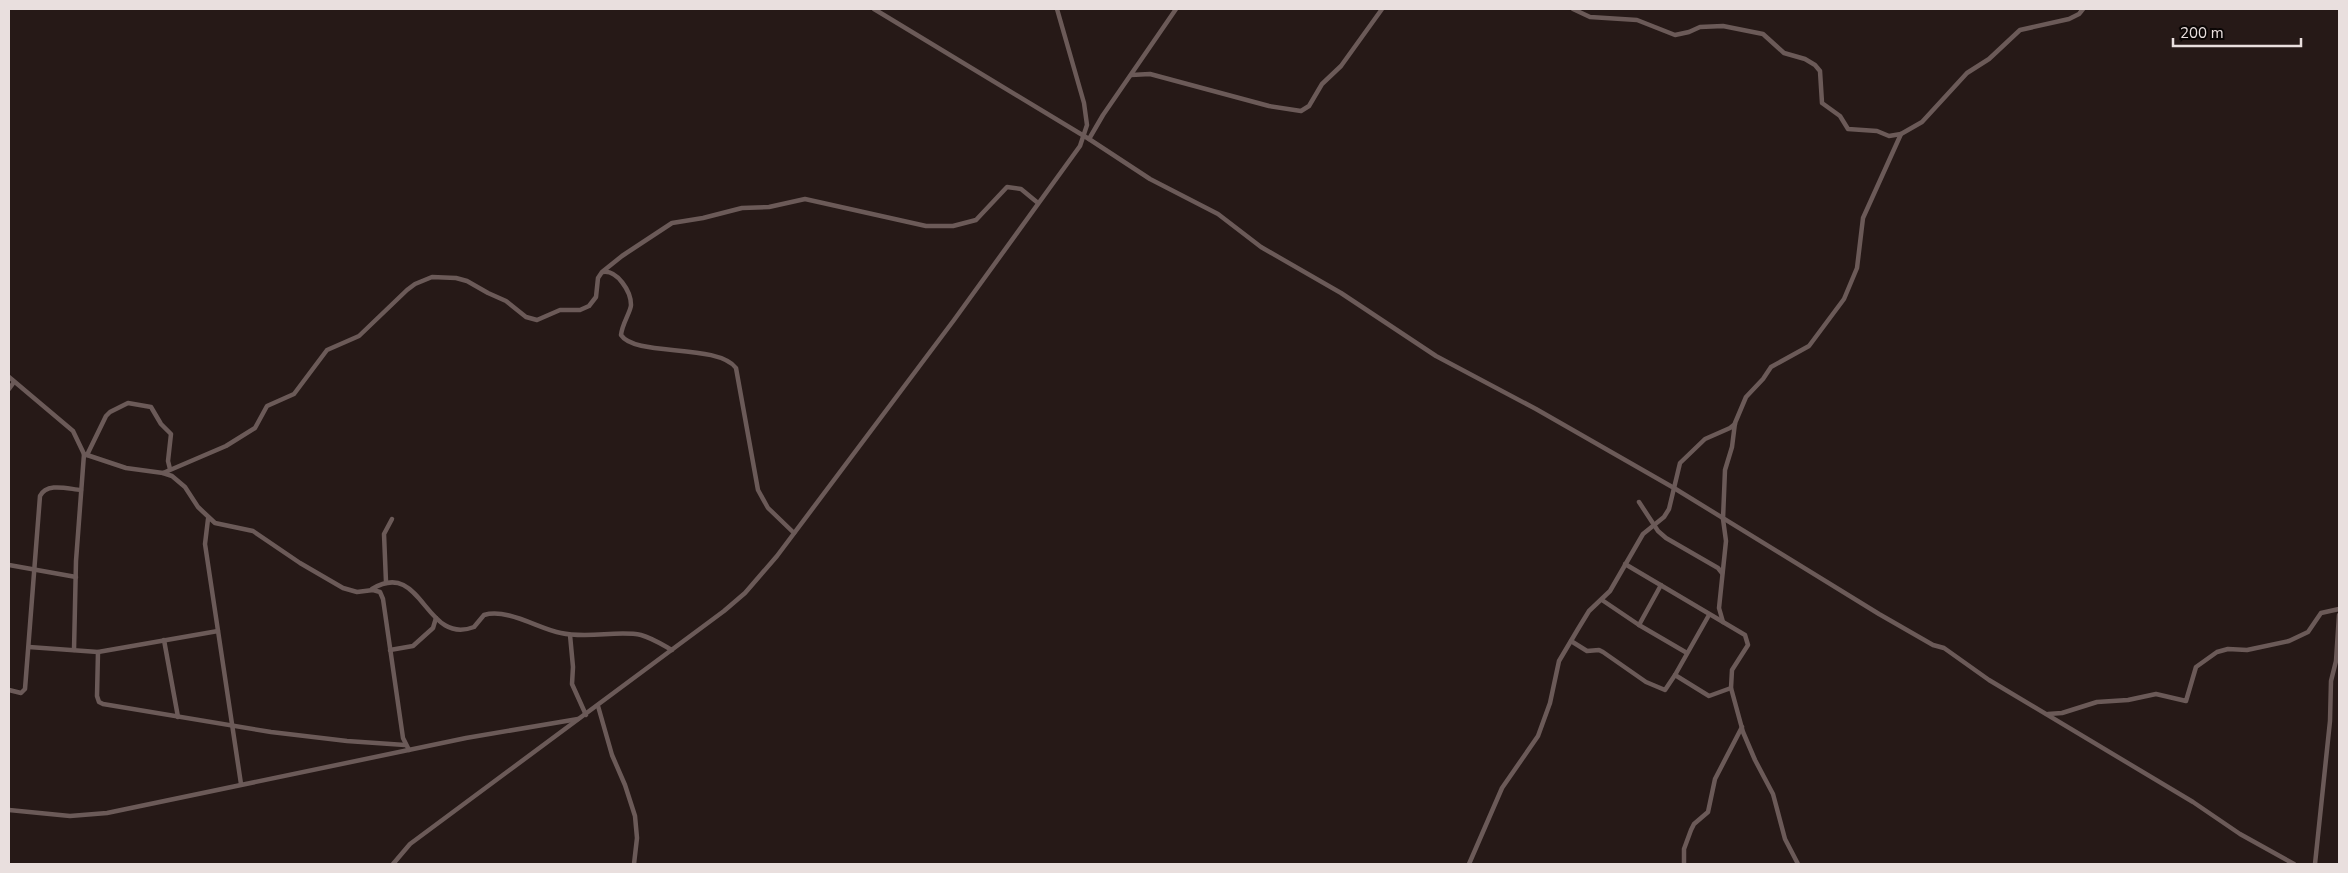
<svg xmlns="http://www.w3.org/2000/svg" width="2348" height="873" font-family="'Nunito Sans',sans-serif">
	<rect width="100%" height="100%" fill="#261917"/>
	<g fill="none" stroke-linecap="round" stroke-linejoin="round">
		<g stroke="#6b5a58" stroke-width="4.5">
			<path d="M874,9l215,130 61,40 68,35 43,33 80,46 95,63 100,53 138,79 205,126 54,31 11,3 45,32 204,122 47,32 54,30"/>
			<path d="M1573,9l17,8 47,3 38,15 14,-3 11,-5 23,-1 40,8 21,19 21,6 10,6 5,6 2,32 18,13 8,13 29,2 12,5 12,-2"/>
			<path d="M1131,75l19,-1 119,32 32,5 8,-5 13,-22 19,-18 41,-57"/>
			<path d="M1089,139l14,-24 73,-106"/>
			<path d="M603,272c14,-2 28,19 28,33 0,6 -9,19 -10,30 14,22 96,8 115,33l22,122 10,18 26,25"/>
			<path d="M9,377l64,54 11,23 42,14 37,5 9,3 13,11 13,20 17,16 38,8 47,32 43,25 14,4 16,-2 7,2 3,7 20,139 6,12"/>
			<path d="M9,389l5,-7"/>
			<path d="M87,455l19,-39 4,-4 18,-9 23,4 10,17 10,10 -3,27 2,8"/>
			<path d="M163,473l63,-27 29,-18 12,-22 27,-12 33,-44 32,-14 48,-46 8,-6 17,-7 24,1 11,3 21,12 18,8 20,16 11,3 23,-10h20l9,-4 7,-9 2,-19 4,-6 20,-16 50,-33 31,-5 39,-10 27,-1 36,-8 121,27h27l23,-6 31,-33 14,2 17,14"/>
			<path d="M1639,502l19,29 8,7 52,30 4,5"/>
			<path d="M208,519l-3,25 36,240"/>
			<path d="M1625,564l98,58"/>
			<path d="M9,565l67,12"/>
			<path d="M386,582l-2,-48 8,-15"/>
			<path d="M372,589c51,-31 52,57 102,38l10,-12c24,-7 55,14 77,18 27,6 57,-3 80,2 11,3 22,10 31,15"/>
			<path d="M1602,600l37,25 48,28"/>
			<path d="M1639,625l22,-40"/>
			<path d="M570,635l3,32 -1,17 14,31"/>
			<path d="M164,640l14,77"/>
			<path d="M1571,641l16,10 12,-1 4,2 43,30 19,8 10,-15 34,-60"/>
			<path d="M29,647l69,5 120,-21"/>
			<path d="M74,650l2,-89 8,-107"/>
			<path d="M390,650l23,-4 20,-18 3,-10"/>
			<path d="M98,652l-1,44 2,6 4,2 168,28 76,9 58,4"/>
			<path d="M1675,675l34,21 22,-8"/>
			<path d="M9,690l12,3 4,-4 15,-193c7,-14 28,-7 41,-6"/>
			<path d="M598,706l14,49 13,30 10,31 2,22 -3,26"/>
			<path d="M2048,714l14,-1 35,-11 31,-2 28,-6 30,7 10,-34 21,-15 11,-3 19,1 42,-9 19,-9 13,-19 18,-4"/>
			<path d="M9,810l61,6 37,-3 359,-75 112,-19"/>
			<path d="M393,864l17,-20 314,-233 21,-18 32,-37 177,-236 126,-174 7,-21 -3,-22 -27,-94"/>
			<path d="M1469,864l33,-76 36,-52 12,-33 9,-42 19,-32 11,-18 21,-20 33,-57 21,-17 5,-8 11,-46 25,-24 25,-11 5,-4"/>
			<path d="M1684,864v-15l7,-19 3,-6 14,-12 7,-33 27,-52"/>
			<path d="M1798,864l-13,-25 -12,-45 -18,-34 -12,-28 -12,-44 1,-18 16,-25 -3,-10 -22,-13 -4,-14 7,-67 -3,-22 2,-49 7,-23 3,-24 11,-26 17,-18 8,-12 38,-21 35,-47 13,-31 6,-50 38,-84 21,-12 45,-49 22,-14 31,-29 49,-11 10,-5 4,-5"/>
			<path d="M2315,864l15,-143 1,-40 5,-20 3,-46"/>
		</g>
	</g>
	<rect width="2348" height="873" fill="none" stroke="#e9dfde" stroke-width="20"/>
	<path d="M2173 38v8h128v-8" fill="none" stroke="#e9dfde" stroke-width="2.5"/>
	<text x="2180" y="38" font-size="15" fill="#e9dfde" stroke="#0b0605" stroke-width="4" paint-order="stroke">200 m</text>
</svg>
